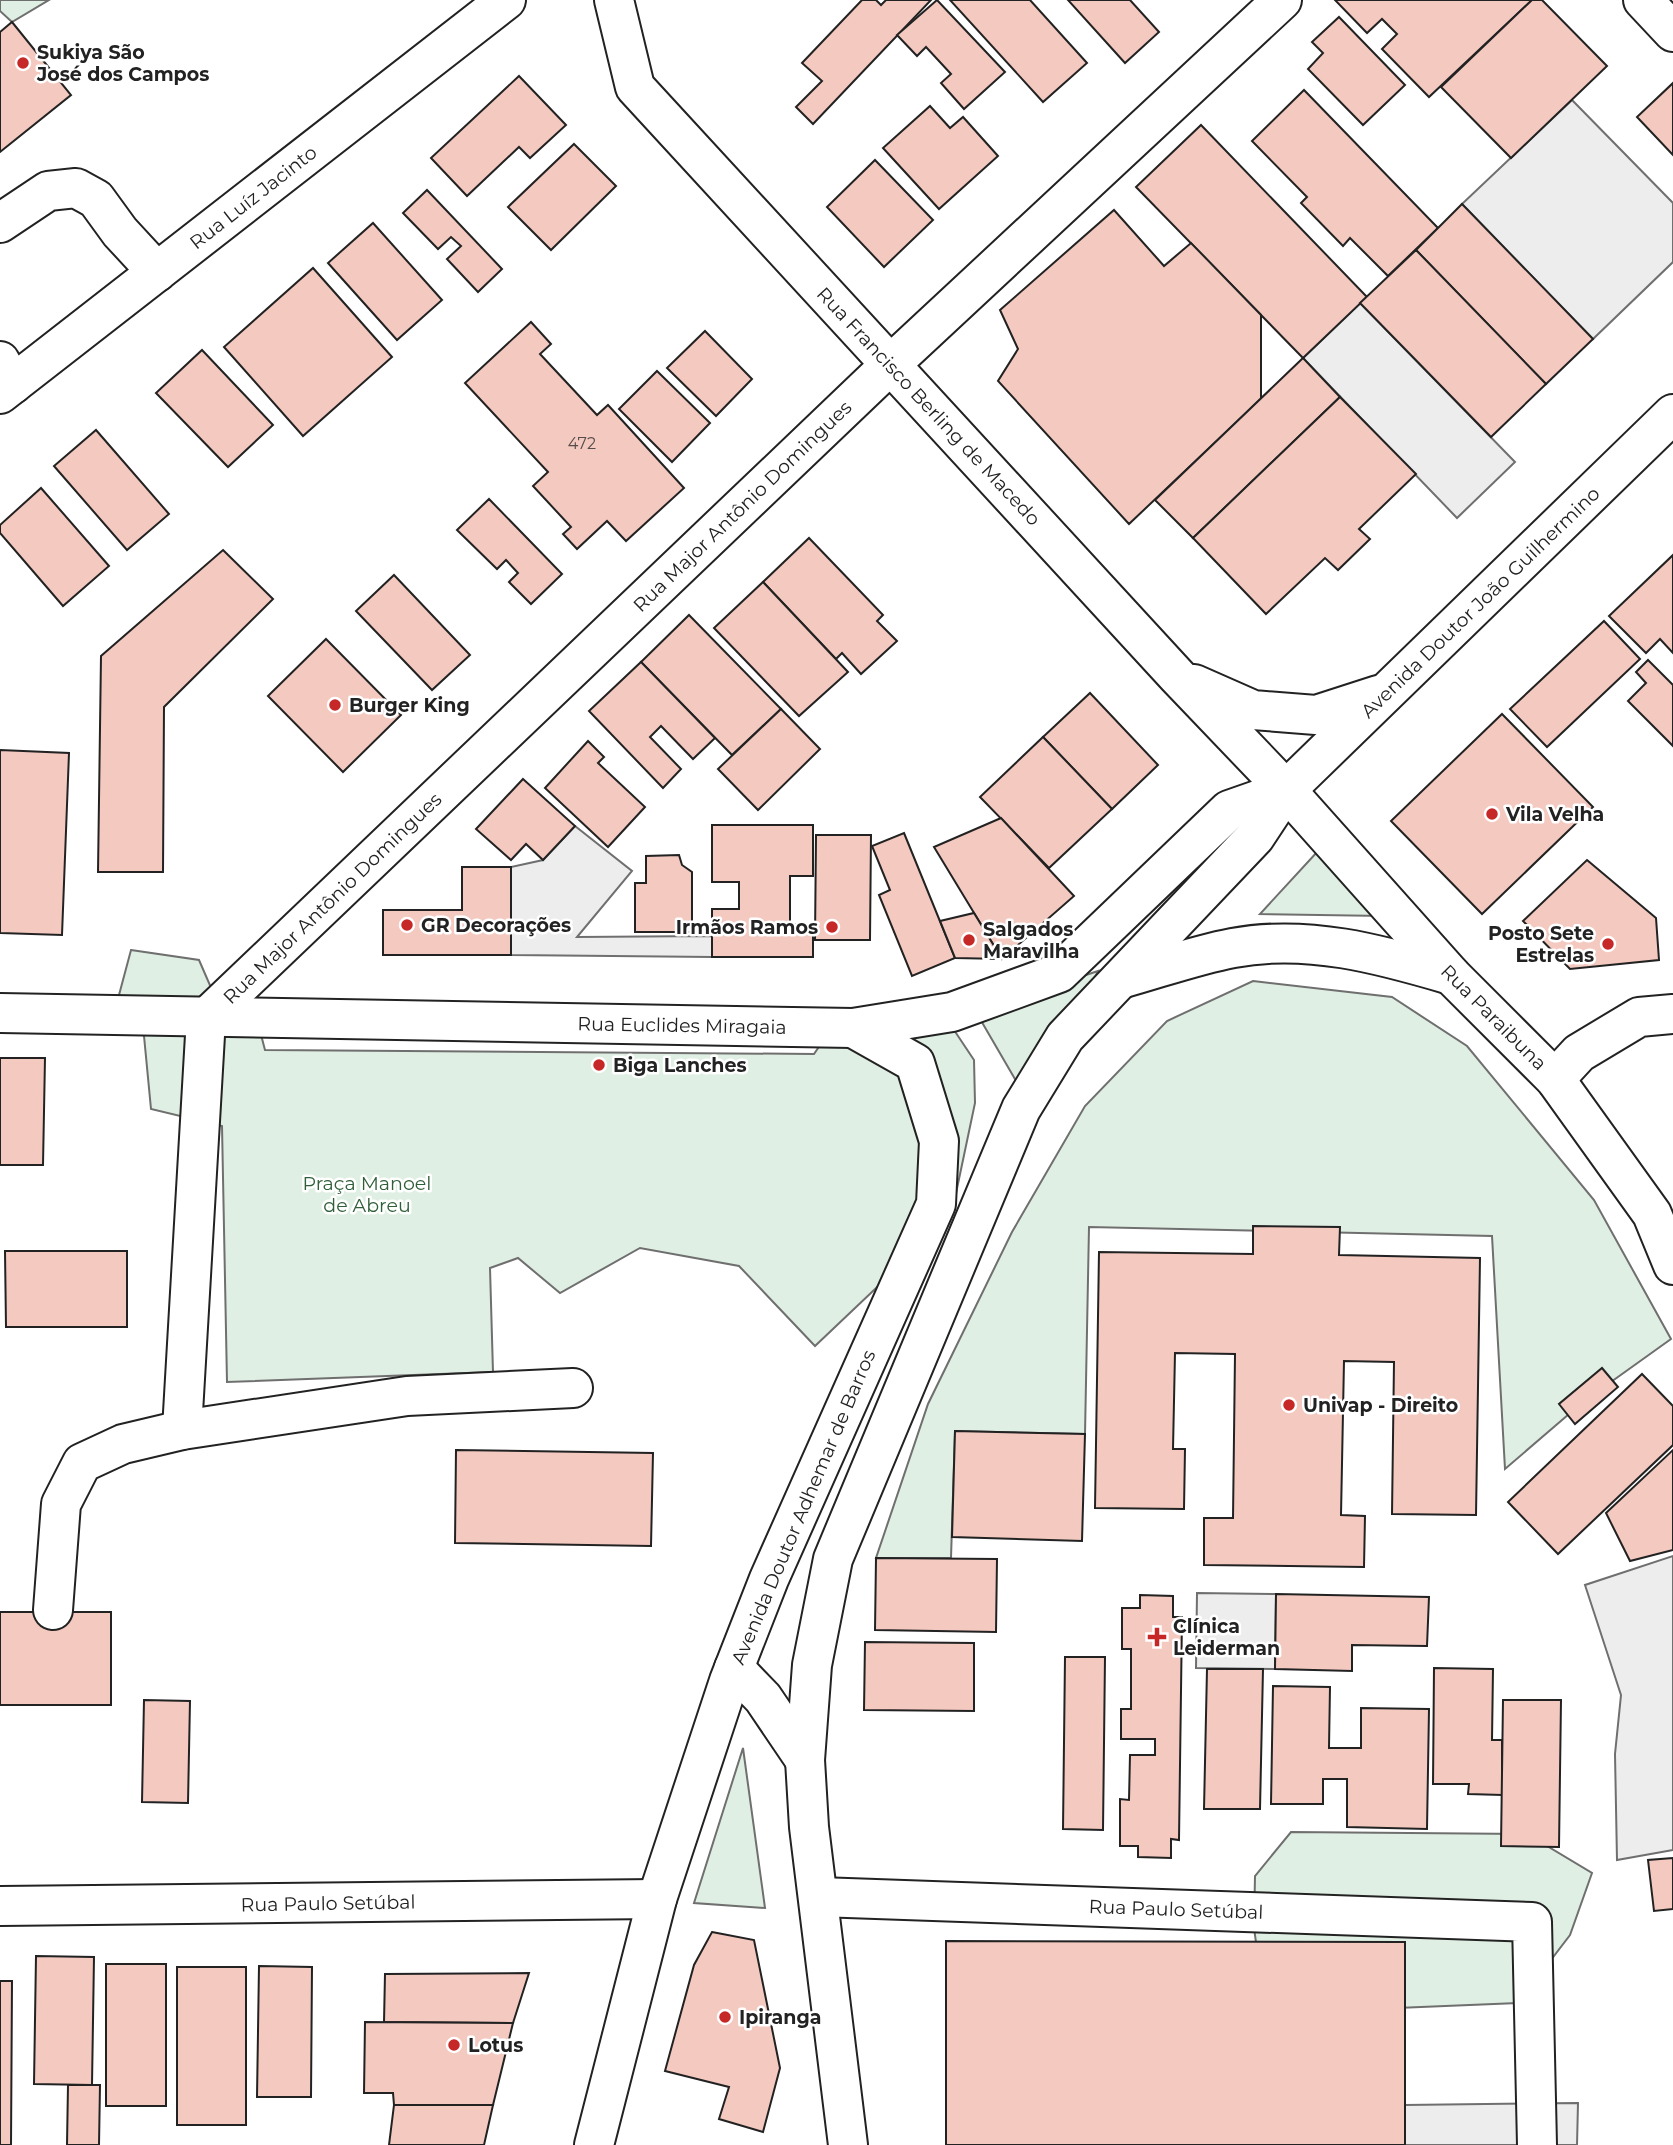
<svg xmlns="http://www.w3.org/2000/svg" width="1673" height="2145" font-family="Montserrat,sans-serif">
	<rect width="100%" height="100%" fill="#fff"/>
	<g fill="#e0efe3" stroke="#6f6f6f" stroke-width="2">
		<path d="M0,0h49l-37,22 -12,-11z"/>
		<path d="M1318,851l65,65 -123,-2z"/>
		<path d="M131,950l68,10 13,30 41,14 12,46 549,4 15,-22 119,-11 26,39 1,43 -24,114 -136,129 -76,-80 -99,-18 -80,45 -42,-35 -28,10 3,104 -266,10 -5,-256 -71,-17 -7,-73 -29,-26z"/>
		<path d="M1098,971l-15,33 -64,82 -43,-74z"/>
		<path d="M1253,981l139,16 75,49 127,154 77,139 -88,63 -78,67 -13,-233 -403,-9 -4,207 -130,-3 -4,127h-75l52,-154 84,-172 73,-126 82,-85z"/>
		<path d="M743,1748l22,160 -71,-5z"/>
		<path d="M1291,1832l236,2 65,39 -22,62 -52,68 -170,7 -88,-39 -6,-43 1,-52z"/>
	</g>
	<g fill="#ededed" stroke="#6f6f6f" stroke-width="2">
		<path d="M1572,100l101,103v59l-80,77 -131,-135z"/>
		<path d="M1360,303l155,159 -58,56 -154,-160z"/>
		<path d="M575,826l57,45 -55,66 135,-1v21l-201,-2v-88l32,-7z"/>
		<path d="M1673,1556v294l-56,10 -2,-106 6,-59 -36,-110z"/>
		<path d="M1197,1593l79,1 -1,75 -79,-1z"/>
		<path d="M1578,2103l-1,42h-172v-40z"/>
	</g>
	<g fill="#f3c9c0" stroke="#222" stroke-width="2">
		<path d="M862,0h14l5,5 5,-5h45l-118,124 -17,-17 26,-26 -20,-18z"/>
		<path d="M937,0l68,72 -41,37 -23,-26 10,-9 -25,-27 -9,9 -20,-21z"/>
		<path d="M950,0h80l57,63 -44,39z"/>
		<path d="M1068,0h62l29,32 -34,31z"/>
		<path d="M1335,0h197l-103,97 -47,-48 15,-15 -15,-15 -15,14z"/>
		<path d="M1532,0h10l65,66 -96,92 -70,-71z"/>
		<path d="M1339,17l66,68 -42,40 -55,-56 15,-16 -11,-11z"/>
		<path d="M12,22l59,73 -71,57v-120z"/>
		<path d="M519,76l47,49 -36,33 -11,-11 -52,49 -36,-38z"/>
		<path d="M1673,83v72l-36,-38z"/>
		<path d="M1304,90l134,138 -50,48 -38,-38 -7,8 -42,-43 6,-6 -55,-56z"/>
		<path d="M930,106l20,22 13,-11 35,39 -59,53 -56,-61z"/>
		<path d="M1201,125l166,172 -64,61 -167,-171z"/>
		<path d="M574,144l42,42 -65,64 -43,-43z"/>
		<path d="M875,160l58,60 -49,47 -57,-60z"/>
		<path d="M427,190l75,79 -24,23 -31,-33 14,-13 -10,-9 -13,12 -35,-36z"/>
		<path d="M1462,204l131,135 -47,45 -130,-134z"/>
		<path d="M1114,210l50,56 27,-23 70,72v84l-132,125 -131,-143 20,-32 -18,-39z"/>
		<path d="M373,223l69,77 -45,40 -69,-77z"/>
		<path d="M1416,250l130,134 -55,53 -131,-134z"/>
		<path d="M313,268l79,89 -89,79 -79,-89z"/>
		<path d="M531,322l20,22 -11,10 57,61 11,-10 76,83 -58,53 -19,-20 -30,28 -14,-15 8,-7 -38,-41 15,-14 -83,-89z"/>
		<path d="M705,331l47,48 -36,37 -49,-48z"/>
		<path d="M202,350l71,75 -45,42 -72,-74z"/>
		<path d="M1303,358l37,39 -147,141 -38,-38z"/>
		<path d="M657,371l53,52 -38,39 -53,-53z"/>
		<path d="M1340,397l76,77 -57,55 11,10 -32,31 -13,-12 -59,56 -73,-76z"/>
		<path d="M96,430l73,84 -42,36 -73,-84z"/>
		<path d="M41,488l68,78 -46,40 -63,-73v-8z"/>
		<path d="M489,499l73,75 -31,30 -22,-22 9,-9 -12,-13 -9,9 -40,-39z"/>
		<path d="M809,538l74,77 -6,6 20,20 -36,33 -19,-21 -6,6 -73,-77z"/>
		<path d="M223,550l50,49 -109,108 -1,165h-65l3,-216z"/>
		<path d="M1673,555v98l-13,-14 -14,14 -37,-37z"/>
		<path d="M394,575l76,80 -38,35 -76,-79z"/>
		<path d="M763,582l85,90 -49,44 -85,-88z"/>
		<path d="M689,615l92,94 -49,46 -91,-93z"/>
		<path d="M1604,621l36,38 -93,88 -37,-38z"/>
		<path d="M326,639l75,76 -58,57 -75,-76z"/>
		<path d="M1648,660l25,25v61l-45,-45 18,-18 -10,-11z"/>
		<path d="M641,662l74,76 -22,21 -32,-33 -11,11 31,32 -18,19 -74,-77z"/>
		<path d="M1090,693l68,72 -46,44 -69,-72z"/>
		<path d="M781,709l39,40 -62,61 -40,-41z"/>
		<path d="M1502,714l91,93 -111,107 -91,-93z"/>
		<path d="M1043,737l69,72 -63,59 -69,-71z"/>
		<path d="M588,741l16,16 -6,6 47,44 -37,40 -63,-59z"/>
		<path d="M0,750l69,3 -7,182 -62,-2z"/>
		<path d="M523,779l52,47 -32,34 -17,-16 -15,16 -35,-31z"/>
		<path d="M1001,818l73,78 -72,63 -68,-112z"/>
		<path d="M712,825h101v51h-23v48h23v33h-101v-48h27v-27h-27z"/>
		<path d="M904,833l51,125 -43,18 -33,-81 11,-5 -18,-44z"/>
		<path d="M816,835h55l-1,105h-55z"/>
		<path d="M679,855l3,10 10,7v60h-57v-49h11v-27z"/>
		<path d="M1587,860l69,58 3,42 -89,9 -47,-48z"/>
		<path d="M462,867h49v88h-128v-45h79z"/>
		<path d="M974,913l28,46 -47,-1 -15,-37z"/>
		<path d="M0,1058h45l-2,107h-43z"/>
		<path d="M1253,1226l87,1 -1,28 141,3 -4,257 -84,-1 2,-152 -50,-1 -3,154 24,1 -1,51 -160,-2v-47h29l2,-164 -60,-1 -2,96h12l-1,60 -89,-1 4,-256 154,2z"/>
		<path d="M5,1251h122v76h-121z"/>
		<path d="M1602,1368l16,19 -43,37 -16,-20z"/>
		<path d="M1642,1374l31,32v39l-115,109 -50,-52z"/>
		<path d="M955,1431l130,3 -3,107 -130,-4z"/>
		<path d="M456,1450l197,3 -2,93 -196,-3z"/>
		<path d="M1673,1450v100l-43,11 -24,-48z"/>
		<path d="M876,1558l121,1 -1,73 -121,-2z"/>
		<path d="M1276,1594l153,3 -2,49 -75,-1v26l-77,-2z"/>
		<path d="M1140,1595l33,1v21h9l-3,223 -8,-1v19l-33,-1v-11h-18v-47l9,1 1,-45h25v-16h-34v-30h10v-60h-9v-41h18z"/>
		<rect x="0" y="1612" width="111" height="93"/>
		<path d="M865,1642l109,1v68l-110,-1z"/>
		<path d="M1065,1657h40l-2,173 -40,-1z"/>
		<path d="M1434,1668l59,1 -1,71h10v55l-34,-1 1,-10h-36z"/>
		<path d="M1207,1669h56l-3,140h-56z"/>
		<path d="M1273,1686l57,1 -1,61h32v-40l68,1 -2,120 -80,-2v-48h-24v25h-52z"/>
		<path d="M144,1700l46,1 -2,102 -46,-1z"/>
		<path d="M1503,1700h58l-2,147 -58,-1z"/>
		<path d="M1673,1858v51l-19,2 -6,-51z"/>
		<path d="M712,1932l42,8 26,128 -17,64 -44,-13 10,-32 -64,-16 29,-106z"/>
		<path d="M946,1941l459,1v203h-459z"/>
		<path d="M36,1956l58,1 -2,128 -58,-1z"/>
		<rect x="106" y="1964" width="60" height="142"/>
		<path d="M259,1966l53,1 -1,130h-54z"/>
		<rect x="177" y="1967" width="69" height="158"/>
		<path d="M529,1973l-16,50 -129,-1 1,-48z"/>
		<path d="M0,1981h12l-1,164h-11z"/>
		<path d="M365,2022l148,1 -20,82h-99l-1,-12h-29z"/>
		<path d="M68,2085h32l-1,60h-32z"/>
		<path d="M394,2105h99l-9,40h-95z"/>
	</g>
	<g fill="none" stroke-linecap="round" stroke-linejoin="round">
		<g stroke="#222" stroke-width="42">
			<g id="minor">
				<path d="M1643,0l30,32"/>
				<path d="M0,223l48,-32 28,-3 20,11 24,33 37,40"/>
				<path d="M0,361l13,23"/>
				<path d="M1555,1079l24,-26 60,-36 34,-3"/>
				<path d="M182,1430l24,-412 685,-654 391,-364"/>
				<path d="M53,1610l8,-106 21,-41 41,-19 59,-14 225,-34 166,-8"/>
				<path d="M734,1668l29,30 42,62"/>
				<path d="M819,1897l713,25 5,223"/>
				<path d="M0,1906l657,-7"/>
				<path d="M594,2145l63,-246 72,-218 40,-102 167,-375 3,-63 -24,-78 -62,-35"/>
				<path d="M848,2145l-39,-318 -4,-67 7,-95 21,-106 188,-450 44,-72 190,-200 31,-47"/>
			</g>
		</g>
		<g stroke="#222" stroke-width="42">
			<g id="major">
				<path d="M614,0l21,87 542,589 109,114 165,185 104,104 97,135 21,51"/>
				<path d="M0,394l506,-394"/>
				<path d="M1194,684l59,26 63,5 62,-20"/>
				<path d="M1124,978c36,-10 72,-23 109,-30 74,-14 147,6 218,27"/>
				<path d="M0,1013l853,15 99,-16 107,-39 170,-163 57,-20 387,-376"/>
			</g>
		</g>
		<use href="#minor" stroke="#fff" stroke-width="38"/>
		<use href="#major" stroke="#fff" stroke-width="38"/>
	</g>
	<g fill="#c62828" stroke="#fff" stroke-width="2.5">
		<circle cx="23" cy="63" r="7"/>
		<circle cx="335" cy="705" r="7"/>
		<circle cx="1492" cy="814" r="7"/>
		<circle cx="407" cy="925" r="7"/>
		<circle cx="832" cy="927" r="7"/>
		<circle cx="969" cy="940" r="7"/>
		<circle cx="1608" cy="944" r="7"/>
		<circle cx="599" cy="1065" r="7"/>
		<circle cx="1289" cy="1405" r="7"/>
		<path d="M1153.5 1626.5h7v7h7v7h-7v7h-7v-7h-7v-7h7z"/>
		<circle cx="725" cy="2017" r="7"/>
		<circle cx="454" cy="2045" r="7"/>
	</g>
	<g text-anchor="middle" stroke-width="5" stroke-linejoin="round" paint-order="stroke">
		<g font-size="16" fill="#564c4a">
			<text x="582" y="449">472</text>
		</g>
		<g font-size="19" font-weight="bold" fill="#222" stroke="#fff" text-anchor="start">
			<text x="37" y="59">Sukiya São<tspan x="37" dy="22">José dos Campos</tspan></text>
			<text x="349" y="712">Burger King</text>
			<text x="1506" y="821">Vila Velha</text>
			<text x="421" y="932">GR Decorações</text>
			<text x="818" y="934" text-anchor="end">Irmãos Ramos</text>
			<text x="983" y="936">Salgados<tspan x="983" dy="22">Maravilha</tspan></text>
			<text x="1594" y="940" text-anchor="end">Posto Sete<tspan x="1594" dy="22">Estrelas</tspan></text>
			<text x="613" y="1072">Biga Lanches</text>
			<text x="1303" y="1412">Univap - Direito</text>
			<text x="1173" y="1633">Clínica<tspan x="1173" dy="22">Leiderman</tspan></text>
			<text x="739" y="2024">Ipiranga</text>
			<text x="468" y="2052">Lotus</text>
		</g>
		<g font-size="19" fill="#222" stroke="#fff">
			<text transform="translate(253 197) rotate(-38)" y="7">Rua Luíz Jacinto</text>
			<text transform="translate(929 406) rotate(47)" y="7">Rua Francisco Berling de Macedo</text>
			<text transform="translate(742 506) rotate(-44)" y="7">Rua Major Antônio Domingues</text>
			<text transform="translate(1480 602) rotate(-44)" y="7">Avenida Doutor João Guilhermino</text>
			<text transform="translate(332 898) rotate(-44)" y="7">Rua Major Antônio Domingues</text>
			<text transform="translate(1494 1017) rotate(45)" y="7">Rua Paraibuna</text>
			<text transform="translate(682 1025) rotate(1)" y="7">Rua Euclides Miragaia</text>
			<text transform="translate(803 1507) rotate(-67)" y="7">Avenida Doutor Adhemar de Barros</text>
			<text transform="translate(328 1903) rotate(-1)" y="7">Rua Paulo Setúbal</text>
			<text transform="translate(1176 1909) rotate(2)" y="7">Rua Paulo Setúbal</text>
		</g>
		<g font-size="19" fill="#2f5e38" stroke="#fff">
			<text x="367" y="1190">Praça Manoel<tspan x="367" dy="22">de Abreu</tspan></text>
		</g>
	</g>
</svg>
